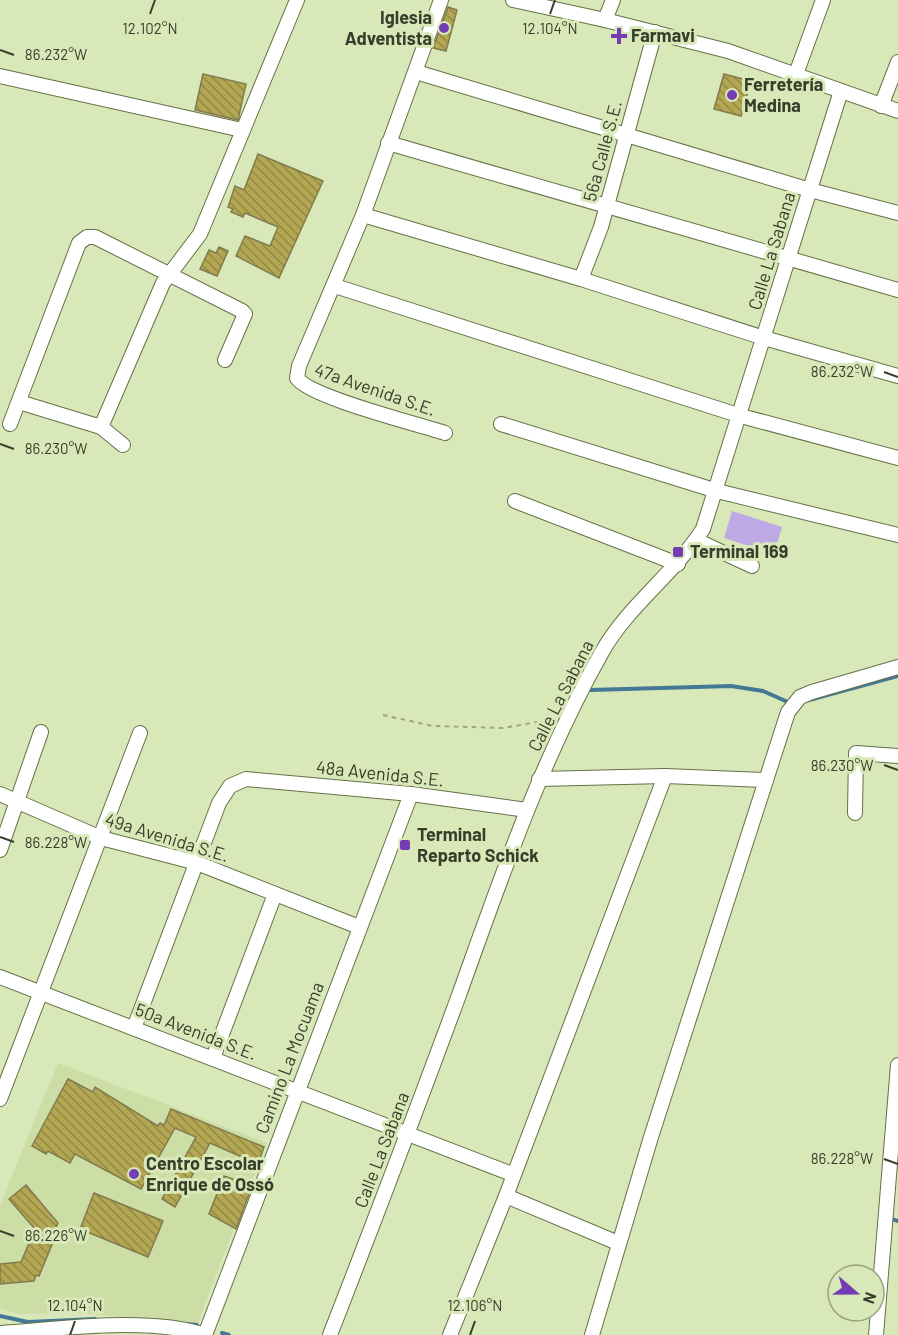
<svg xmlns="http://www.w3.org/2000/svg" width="898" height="1335" font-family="Barlow,sans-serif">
	<defs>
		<pattern id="building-back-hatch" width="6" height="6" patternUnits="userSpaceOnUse" patternTransform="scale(1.5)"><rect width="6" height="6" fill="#b3a753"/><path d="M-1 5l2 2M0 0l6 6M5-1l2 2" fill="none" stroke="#938945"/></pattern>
	</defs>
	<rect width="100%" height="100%" fill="#d9e8b8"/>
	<path fill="#cddda6" d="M58,1063l209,80 -70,182 -118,-12 -60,1 -19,-6v-103z"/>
	<path fill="#bfa9e5" d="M732,511l50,16 -8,27 -50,-16z"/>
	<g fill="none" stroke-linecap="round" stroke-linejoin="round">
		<g stroke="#437997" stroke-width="4">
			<path d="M590,690l141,-4 32,5 27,12"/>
			<path d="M809,700l89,-24"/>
			<path d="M889,1218l9,3"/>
			<path d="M0,1316l28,6 67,-3"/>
			<path d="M186,1324l11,1"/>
			<path d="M222,1333l7,2"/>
		</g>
	</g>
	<g fill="url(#building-back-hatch)" stroke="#817b4d" stroke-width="1.5">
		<path d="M448,7l9,3 -11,41 -13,-3z"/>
		<path d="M203,74l43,10 -8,36 -43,-10z"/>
		<path d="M724,74l27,7 -10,35 -27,-7z"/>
		<path d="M258,154l65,27 -44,97 -43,-22 9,-20 25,10 8,-19 -33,-14 -2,4 -12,-5 2,-3 -5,-2 7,-21 9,4z"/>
		<path d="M219,247l9,4 -11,25 -17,-7 9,-19 7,3z"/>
		<path d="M68,1079l25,13 2,-5 63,39 2,-3 4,2 7,-16 93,38 -6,17 -48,-21 -35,64 -13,-8 34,-62 -21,-9 -34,61 -66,-35 -5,9 -22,-12 -2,3 -14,-8z"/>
		<path d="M224,1176l28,10 -16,43 -27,-15z"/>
		<path d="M26,1185l32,38 -5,11 3,1 -17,41 -3,-1 -2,6 -34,3v-20l21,-2 14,-33 -26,-30z"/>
		<path d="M94,1193l69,28 -15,36 -68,-28z"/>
	</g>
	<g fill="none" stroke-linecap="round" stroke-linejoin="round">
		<g stroke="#657146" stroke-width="16">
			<g id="minor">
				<path d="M441,0l-78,215 -64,151 -2,12c12,19 121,46 148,55"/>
				<path d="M513,0l92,20 123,31 170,60"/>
				<path d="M605,20l8,-20"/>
				<path d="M416,72l394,118 88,23"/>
				<path d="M796,74l27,-74"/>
				<path d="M0,76l242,54"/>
				<path d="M881,106l17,-44"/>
				<path d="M388,143l510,147"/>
				<path d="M363,215l218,64 183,59 134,38"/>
				<path d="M581,279l20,-52 54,-195"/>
				<path d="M335,286l406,130 157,42"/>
				<path d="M19,402l82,25 22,18"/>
				<path d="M10,424l69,-181 8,-6h8l147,74 3,3 -20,46"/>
				<path d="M501,424l216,67 181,44"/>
				<path d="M101,427l62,-144 37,-49 97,-234"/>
				<path d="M515,501l163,63"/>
				<path d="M696,540l56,26"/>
				<path d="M539,779l126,-3 101,4"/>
				<path d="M0,794l101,44 96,25 162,64"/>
				<path d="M855,813l1,-60 42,3"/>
				<path d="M0,850l41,-118"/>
				<path d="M0,977l512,197"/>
				<path d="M134,1028l85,-225 11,-17 16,-7 165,15 116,16"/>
				<path d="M213,1058l62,-164"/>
				<path d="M0,1099l140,-366"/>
				<path d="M506,1196l112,47"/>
				<path d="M0,1333c60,-4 148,-17 205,2"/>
				<path d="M205,1335l206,-541"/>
				<path d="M330,1335c44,-113 87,-226 129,-340 42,-117 82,-235 143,-343 25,-45 72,-78 101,-123l138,-438"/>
				<path d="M450,1335l56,-139 159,-420"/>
				<path d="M592,1335l59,-198 137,-425 12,-15 12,-5 86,-25"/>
				<path d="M876,1335l22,-270"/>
			</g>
		</g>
		<path stroke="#9ba682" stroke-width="2" stroke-dasharray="4.5 4.5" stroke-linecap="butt" d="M383,715l50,11 70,2 52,-9"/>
		<use href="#minor" stroke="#fff" stroke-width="14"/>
	</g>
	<path fill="none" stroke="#383e2b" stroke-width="2" d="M150,14l5,-14M550,14l5,-14M0,50l14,5M884,372l14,5M0,444l14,5M884,765l14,5M0,837l14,5M884,1159l14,5M0,1231l14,5M70,1335l5,-14M470,1335l5,-14"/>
	<g fill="#743db3" stroke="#d9e8b8" stroke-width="2">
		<circle cx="444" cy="28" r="6"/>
		<path d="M616 27h6v6h6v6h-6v6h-6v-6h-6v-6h6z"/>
		<circle cx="732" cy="95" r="6"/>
		<rect x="672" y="546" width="12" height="12" rx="3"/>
		<rect x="399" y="839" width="12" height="12" rx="3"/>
		<circle cx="134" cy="1174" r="6"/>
	</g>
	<g text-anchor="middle" stroke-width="6" stroke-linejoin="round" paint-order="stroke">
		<g font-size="18" font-weight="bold" fill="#383e2b" stroke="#d9e8b8" text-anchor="start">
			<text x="432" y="24" text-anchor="end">Iglesia<tspan x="432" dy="21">Adventista</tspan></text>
			<text x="631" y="42">Farmavi</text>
			<text x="744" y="91">Ferretería<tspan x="744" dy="21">Medina</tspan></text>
			<text x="690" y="558">Terminal 169</text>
			<text x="417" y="841">Terminal<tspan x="417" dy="21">Reparto Schick</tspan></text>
			<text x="146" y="1170">Centro Escolar<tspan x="146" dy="21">Enrique de Ossó</tspan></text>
		</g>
		<g font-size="18" fill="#383e2b" stroke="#d9e8b8">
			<text transform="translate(603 151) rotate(-75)" y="6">56a Calle S.E.</text>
			<text transform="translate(772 251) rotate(-73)" y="6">Calle La Sabana</text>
			<text transform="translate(375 390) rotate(19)" y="6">47a Avenida S.E.</text>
			<text transform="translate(561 696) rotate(-63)" y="6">Calle La Sabana</text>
			<text transform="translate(380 774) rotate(6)" y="6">48a Avenida S.E.</text>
			<text transform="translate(167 838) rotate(17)" y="6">49a Avenida S.E.</text>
			<text transform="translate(196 1032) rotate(21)" y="6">50a Avenida S.E.</text>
			<text transform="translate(290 1058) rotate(-69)" y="6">Camino La Mocuama</text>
			<text transform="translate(382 1150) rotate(-69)" y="6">Calle La Sabana</text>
		</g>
	</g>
	<g font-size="15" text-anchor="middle" fill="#383e2b" stroke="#d9e8b8" stroke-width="6" stroke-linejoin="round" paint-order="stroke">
		<text x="150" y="34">12.102°N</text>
		<text x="550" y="34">12.104°N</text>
		<text x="56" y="60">86.232°W</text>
		<text x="842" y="377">86.232°W</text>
		<text x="56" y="454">86.230°W</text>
		<text x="842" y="771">86.230°W</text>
		<text x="56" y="848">86.228°W</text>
		<text x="842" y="1164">86.228°W</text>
		<text x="56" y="1241">86.226°W</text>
		<text x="75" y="1311">12.104°N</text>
		<text x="475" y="1311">12.106°N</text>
	</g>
	<g transform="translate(856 1293) rotate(110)"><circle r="28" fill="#d9e8b8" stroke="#99a480" stroke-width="1.5"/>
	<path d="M0-4.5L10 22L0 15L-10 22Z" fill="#743db3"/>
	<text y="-9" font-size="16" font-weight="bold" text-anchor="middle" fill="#383e2b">N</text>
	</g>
</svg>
